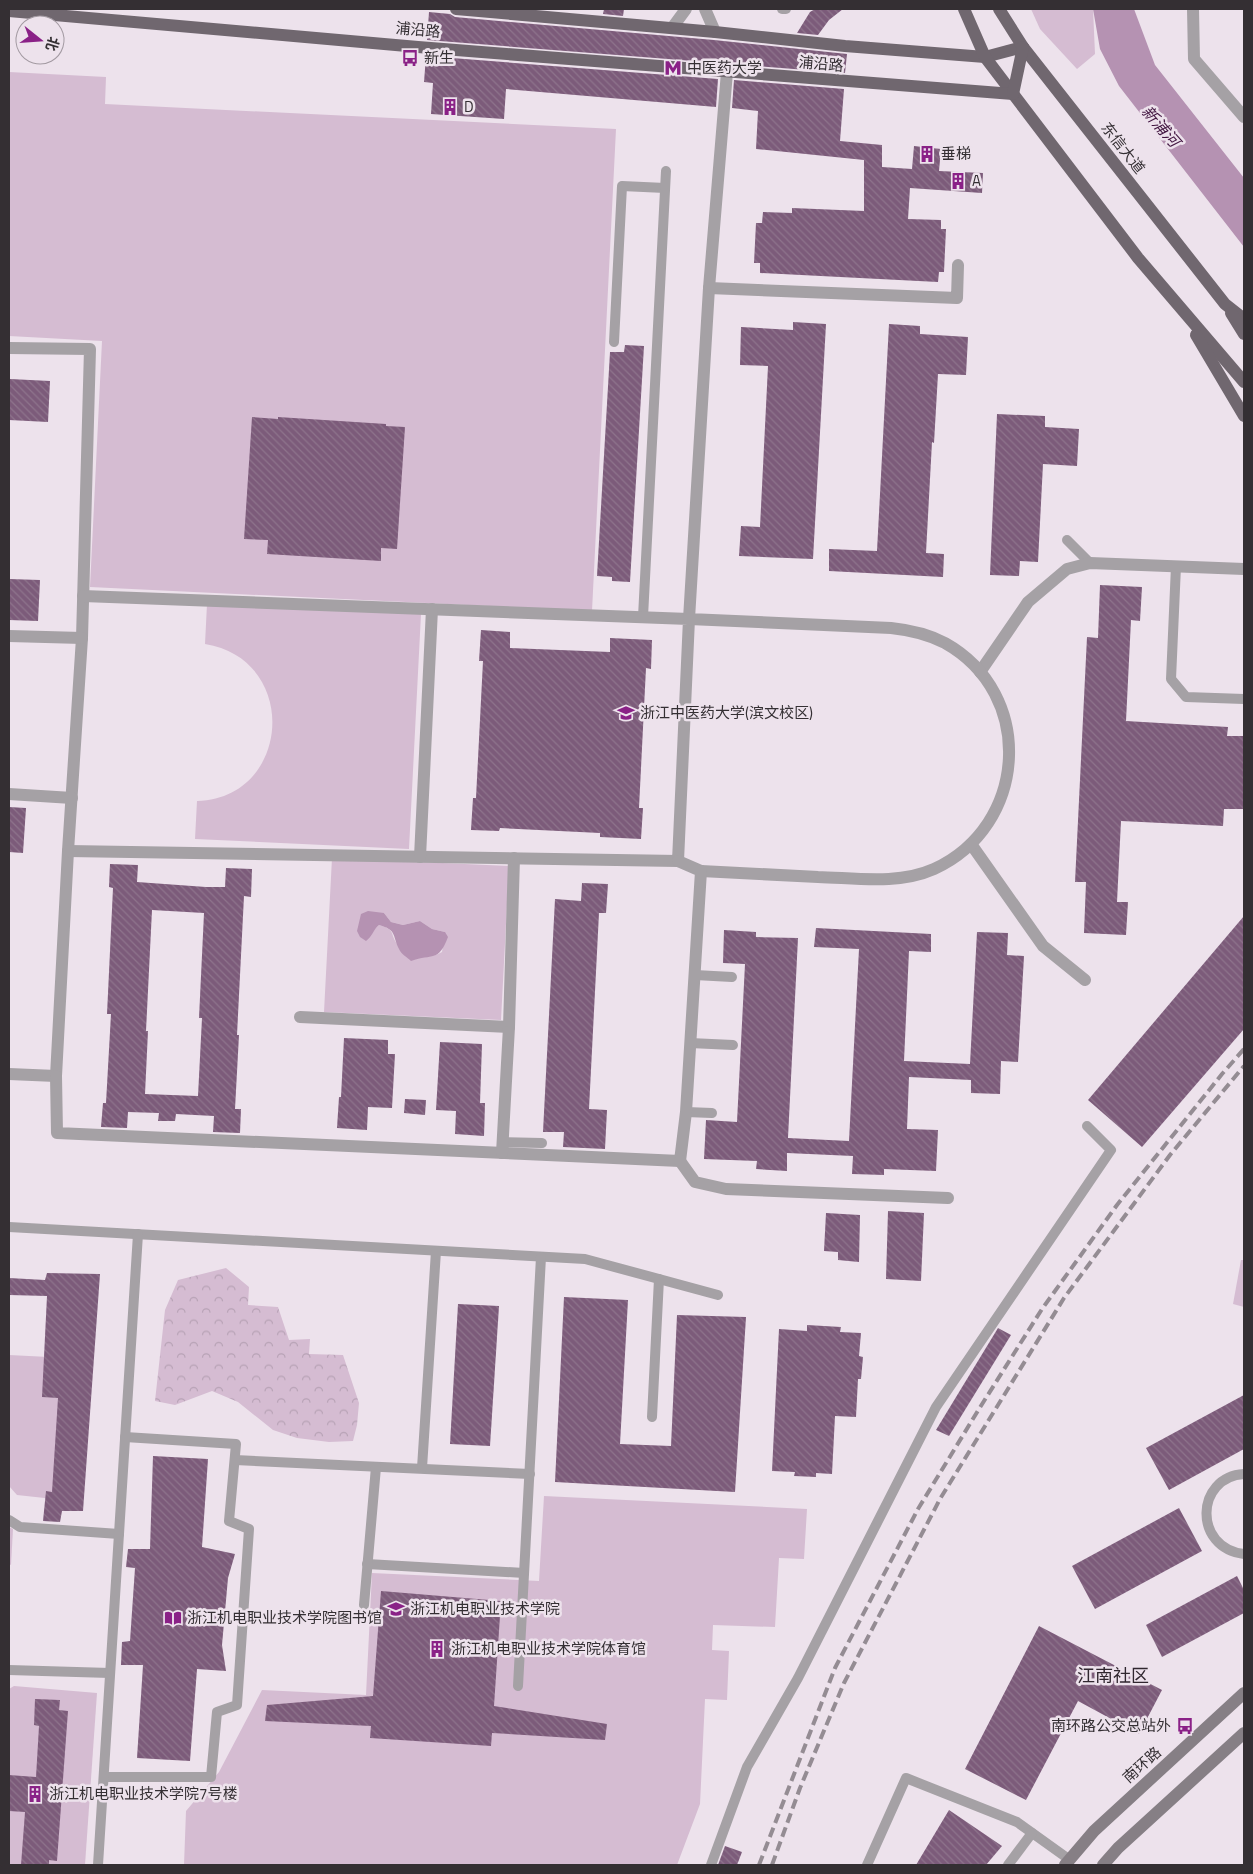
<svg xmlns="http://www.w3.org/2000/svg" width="1253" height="1874" font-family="'Titillium Web','Noto Sans SC',sans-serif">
	<defs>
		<pattern id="forest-crowns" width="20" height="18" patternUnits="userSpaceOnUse" patternTransform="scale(1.25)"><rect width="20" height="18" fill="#d5bcd2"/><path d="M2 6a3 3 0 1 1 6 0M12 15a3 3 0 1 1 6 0" fill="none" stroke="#b7a2b5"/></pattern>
		<pattern id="building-back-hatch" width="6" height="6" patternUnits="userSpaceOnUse" patternTransform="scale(1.25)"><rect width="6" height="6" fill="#7c5b7a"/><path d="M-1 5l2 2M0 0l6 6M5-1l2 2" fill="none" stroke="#8e748c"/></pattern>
	</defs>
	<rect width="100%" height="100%" fill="#ede2ec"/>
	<g fill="#d5bcd2" fill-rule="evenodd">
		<path d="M1031,9h62l2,45 -18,15 -37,-40z"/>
		<path d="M9,72l97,5 -1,27 511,25 -24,482 -502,-24 12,-246 -93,-5z"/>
		<path d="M207,604l214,10 -12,235 -214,-10 2,-38c95,-3 103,-142 8,-157z"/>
		<path d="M332,858l177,8 -8,154 -177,-8zM384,913l7,9 12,3 17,-4 12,8 13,3 -3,20c-11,7 -17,2 -27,7 -5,-4 -12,-9 -17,-14 -9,-11 -1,-15 -19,-20l-5,5z"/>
		<path d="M1241,1260h3v47l-11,-3z"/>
		<path d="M9,1355l60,3 -6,142 -46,-5 -8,-9z"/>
		<path d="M544,1496l263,13 -3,50 -25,-1 -4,69 -62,-2 -1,25 17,1 -2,49 -22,-1 -5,105 -23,61h-493l2,-54 33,-39 43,-82 104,5 6,-122 167,8z"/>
		<path d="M9,1527l4,2 -2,36 -2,-1z"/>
		<path d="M14,1686l83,7 -12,172h-76v-176z"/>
	</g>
	<path fill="url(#forest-crowns)" d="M226,1268l23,19 -1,18 30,2 11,33 21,-1 -1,15 34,1 16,48 -2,22 -4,16 -24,1 -32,-4 -24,-8 -35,-28 -26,-11 -37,14 -20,-4 10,-91 13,-30z"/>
	<g fill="#b592b2">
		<path d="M1093,9h41l21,56 89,113v69l-125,-161 -19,-37z"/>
		<path d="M368,911l16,2 7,9 12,3 17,-4 12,8 13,3 3,5c-10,26 -15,16 -37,24 -4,-4 -10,-7 -12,-12 -7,-14 -2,-19 -20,-24 -6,5 -7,12 -13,16l-6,-4 -3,-6 4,-17z"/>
	</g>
	<g fill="url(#building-back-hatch)" fill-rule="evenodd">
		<path d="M604,9h20l-1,7 -20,-2z"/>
		<path d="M815,9h28l-14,11 -11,15 -21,-2 13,-21z"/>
		<path d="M429,12l21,2 5,3 259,23 133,14 -2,19 -418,-33z"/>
		<path d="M426,56l292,23 -2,28 -210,-18 -2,30 -73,-5 2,-31 -9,-1z"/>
		<path d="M734,80l110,9 -4,52 42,4v22l30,2 2,-23 27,3 -2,22 44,2 -1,20 -72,-5 -2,31 33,1v9h5l-2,43h-5l-1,10 -178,-9v-10h-6l2,-40h6l1,-11 29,1v-5l72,3v-51l-108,-11 2,-38 -26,-3z"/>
		<path d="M793,322l33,2 -13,235 -74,-3 2,-30 19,1 8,-161 -28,-1 1,-38 52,3z"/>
		<path d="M889,324l31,2v8l48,3 -2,38 -28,-1 -4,69 -2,-1 -6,111 18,1 -1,23 -114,-6v-22l48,2z"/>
		<path d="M625,345l19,1 -14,236 -18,-1v-4l-15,-1 13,-224h14z"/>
		<path d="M10,379l40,2 -2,41 -39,-2z"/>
		<path d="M997,414l48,2v11l34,2 -2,37 -34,-2 -5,98 -18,-1 -1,15 -29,-1z"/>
		<path d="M252,417l26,2v-2l108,7v2l19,1 -8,122 -16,-1v13l-114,-7 1,-14 -24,-1z"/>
		<path d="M9,579l31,1 -2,41 -29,-1z"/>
		<path d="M1100,585l42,2 -2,34 -9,-1 -5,101 102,6 -1,9h17l-1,73h-19l-1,17 -102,-5 -4,81h11l-2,33 -42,-2 2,-51h-11l12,-245 11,1z"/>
		<path d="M481,630l29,2v16l100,4v-14l42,2 -1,29 -5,-1 -7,140h4l-2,31 -41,-2v-4l-100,-5 -1,3 -28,-1 2,-32h3l7,-137h-4z"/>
		<path d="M9,807l17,1 -3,45 -14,-1z"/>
		<path d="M110,864l28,1 -1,17 69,5h19l1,-19 26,1 -1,28 -7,-1 -7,139h2l-4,74h6l-1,24 -27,-1 1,-16 -38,-2 -1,7h-17l1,-8 -31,-1 -1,16 -26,-1 2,-24h3l5,-89h-4l6,-126 -4,-1zM152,910l52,3 -5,105h3l-4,78 -53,-2 3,-63h-2z"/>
		<path d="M582,883l26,1 -2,29h-7l-10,196 18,1 -2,39 -42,-2 1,-15h-21l12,-233 26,2z"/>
		<path d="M1244,916v113l-102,118 -54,-47z"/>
		<path d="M816,928l115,6v18l-22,-1 -5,110 66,3 7,-132 31,1 -1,22 17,1 -6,106 -17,-1 -1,33 -29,-1v-13l-62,-3 -2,52 31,1 -2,41 -52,-2v6l-32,-1 1,-18 -66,-3v18l-31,-2 1,-8 -53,-2 2,-39 31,2 8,-158 -22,-1 1,-33 32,2v5l42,1 -10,200 61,3 10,-192 -45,-2z"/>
		<path d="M344,1038l44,2v14h7l-3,54 -24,-1 -1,23 -30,-2 2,-31h2z"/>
		<path d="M440,1042l42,2 -2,59h5l-1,33 -29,-2 1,-23 -20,-1z"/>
		<path d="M405,1099l21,1 -1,15 -21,-2z"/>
		<path d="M888,1211l36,2 -3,68 -35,-2z"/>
		<path d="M826,1213l34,2 -1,47 -21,-2v-8l-14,-1z"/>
		<path d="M47,1273l53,1 -17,237h-21l-2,11 -17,-1 3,-30 6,1 6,-94 -16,-1 5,-101 -38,-1v-17l36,2z"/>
		<path d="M564,1297l64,3 -8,144 51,2 6,-131 69,2 -11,175 -180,-10z"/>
		<path d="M458,1304l41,2 -9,140 -40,-2z"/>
		<path d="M807,1325l34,2 -1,5 21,1 -2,23 4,1 -2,22h-3l-2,38 -21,-1 -3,58 -16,-1v4l-22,-1 1,-4 -23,-1 7,-142 28,2z"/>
		<path d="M998,1328l13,7 -62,101 -13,-6z"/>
		<path d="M1244,1395v54l-75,41 -23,-42z"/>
		<path d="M153,1456l55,3 -6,88 33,7 -7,24 -6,67 4,26 -29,-2 -7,92 -53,-3 6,-93h-22l1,-23 8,-1 5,-73 -9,-1 2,-18h22z"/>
		<path d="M1179,1508l23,43 -107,58 -23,-43z"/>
		<path d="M1237,1576l7,14v23l-82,44 -16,-32z"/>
		<path d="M381,1591l120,10 -7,105 113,18 -2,16 -113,-7 -1,13 -121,-8 1,-12 -106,-5 2,-16 106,-9z"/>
		<path d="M1039,1626l123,64 -23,44 -61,-33 -52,99 -61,-31z"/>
		<path d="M35,1699l25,1 -1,10 9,1 -11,150 -8,-1v5h-28l4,-53 -16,-1v-36l27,2 3,-51 -5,-1z"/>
		<path d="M949,1810l53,36 -16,19h-70z"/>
		<path d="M725,1846l17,6 -5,13h-19z"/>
	</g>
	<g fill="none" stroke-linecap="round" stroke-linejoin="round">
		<g stroke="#a5a1a5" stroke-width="10">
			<path d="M782,9h4"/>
			<path d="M614,342l8,-156 43,2"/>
			<path d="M1067,540l23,23"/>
			<path d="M1176,566l-5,113 15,18 58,2"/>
			<path d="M643,617l23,-446"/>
			<path d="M695,975l37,2"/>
			<path d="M690,1043l43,2"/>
			<path d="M686,1112l26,1"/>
			<path d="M503,1142l39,1"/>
			<path d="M9,1227l576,32 133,36"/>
			<path d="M652,1417l7,-138"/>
			<path d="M235,1460l295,14"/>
			<path d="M422,1468l14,-217"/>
			<path d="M1244,1474c-49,3 -51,74 0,80"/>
			<path d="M9,1520l11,7 99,7"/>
			<path d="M367,1564l157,9"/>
			<path d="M364,1605l12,-138"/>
			<path d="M9,1670l101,3"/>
			<path d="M518,1686l23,-429"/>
			<path d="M104,1777h107l6,-65 20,-7 12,-176 -20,-8 7,-77 -111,-7"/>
			<path d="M98,1865l40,-631"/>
			<path d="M711,1865l36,-98 51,-89 138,-271 175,-257 -24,-24"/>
			<path d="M867,1865l39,-87 111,44 53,38"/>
			<path d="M1008,1865l24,-32"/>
		</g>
		<g stroke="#a5a1a5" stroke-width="12">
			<path d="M705,9l10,23"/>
			<path d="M1193,9l1,50 50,58"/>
			<path d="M672,28l14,-19"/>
			<path d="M709,288l248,10 1,-33"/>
			<path d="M9,348l81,1 -8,289 -14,213 -12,225 -47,-2"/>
			<path d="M9,636l73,2"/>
			<path d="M980,672l48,-70 39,-33 23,-6 154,6"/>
			<path d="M9,794l63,4"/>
			<path d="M971,844l72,102 42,34"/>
			<path d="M68,851l610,10 11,-242 -606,-23"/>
			<path d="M420,857l12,-248"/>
			<path d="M701,871c39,2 78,4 117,6 38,1 80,8 116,-8 94,-43 102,-175 11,-226 -17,-9 -35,-13 -54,-15l-202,-9 20,-331 18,-216"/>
			<path d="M300,1017l209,10"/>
			<path d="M56,1076l1,57 623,28 6,-49 15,-241 -23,-10"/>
			<path d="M502,1153l7,-126 5,-169"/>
			<path d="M680,1161l15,21 31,7 222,9"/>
		</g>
		<g stroke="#867f85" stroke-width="12">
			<path d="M1065,1865l29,-34 150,-138"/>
			<path d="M1103,1865l15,-17 126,-115"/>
		</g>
		<g stroke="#70676f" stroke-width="12">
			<path d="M456,9l259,23 130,14 140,11 38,-10"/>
			<path d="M964,9l21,48 153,201 106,124"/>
			<path d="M999,9l24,38 202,257 19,15"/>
			<path d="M9,11l409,36 595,47"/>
			<path d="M1013,94l10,-47"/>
			<path d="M1231,313l13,21"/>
			<path d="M1196,335l48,81"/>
		</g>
		<g stroke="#948c93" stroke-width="4" stroke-dasharray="10 5" stroke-linecap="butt">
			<path d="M759,1865l76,-197 83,-159 61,-100 63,-100 75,-104 105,-131 22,-25"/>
			<path d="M772,1865l28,-77 44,-105 96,-184 124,-201 106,-143 74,-89"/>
		</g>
	</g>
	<defs>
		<g id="bus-bare" transform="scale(1.35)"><path d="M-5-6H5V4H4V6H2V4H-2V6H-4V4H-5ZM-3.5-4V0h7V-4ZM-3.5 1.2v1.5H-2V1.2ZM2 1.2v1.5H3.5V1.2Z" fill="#8a2187" stroke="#ede2ec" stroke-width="2.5" paint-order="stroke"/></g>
		<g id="metro-bare" transform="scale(1.35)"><path d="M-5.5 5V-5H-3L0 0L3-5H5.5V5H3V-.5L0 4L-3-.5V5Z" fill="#8a2187" stroke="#ede2ec" stroke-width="2.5" paint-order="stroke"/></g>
		<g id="building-bare" transform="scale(1.35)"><path d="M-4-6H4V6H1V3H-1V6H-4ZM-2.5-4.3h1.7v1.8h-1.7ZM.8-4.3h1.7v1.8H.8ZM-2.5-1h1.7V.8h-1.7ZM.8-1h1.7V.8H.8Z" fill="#8a2187" stroke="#ede2ec" stroke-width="2.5" paint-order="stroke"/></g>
		<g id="university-bare" transform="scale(1.35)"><path d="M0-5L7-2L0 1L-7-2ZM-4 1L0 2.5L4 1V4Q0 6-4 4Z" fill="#8a2187" stroke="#ede2ec" stroke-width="2.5" paint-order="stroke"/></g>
		<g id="library-bare" transform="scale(1.35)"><path d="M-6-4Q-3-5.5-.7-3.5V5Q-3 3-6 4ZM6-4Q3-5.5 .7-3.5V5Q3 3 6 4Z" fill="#8a2187" stroke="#ede2ec" stroke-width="2.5" paint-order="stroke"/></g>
	</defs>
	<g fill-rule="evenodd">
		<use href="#bus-bare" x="410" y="58"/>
		<use href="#metro-bare" x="673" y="68"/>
		<use href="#building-bare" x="450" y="107"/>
		<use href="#building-bare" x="927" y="154"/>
		<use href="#building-bare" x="958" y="181"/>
		<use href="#university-bare" x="626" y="713"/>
		<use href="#university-bare" x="396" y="1609"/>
		<use href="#library-bare" x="173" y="1618"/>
		<use href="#building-bare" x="437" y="1649"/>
		<use href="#bus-bare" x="1185" y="1726"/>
		<use href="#building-bare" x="35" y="1794"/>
	</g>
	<g text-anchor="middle" stroke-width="5" stroke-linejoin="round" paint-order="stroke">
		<g font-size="15" fill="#342f33" stroke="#ede2ec">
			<text transform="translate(418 30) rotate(5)" y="5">浦沿路</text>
			<text transform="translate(821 64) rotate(5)" y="5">浦沿路</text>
			<text transform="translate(1123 148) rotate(52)" y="5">东信大道</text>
			<text transform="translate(1142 1765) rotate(-42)" y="5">南环路</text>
		</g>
		<g font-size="15" fill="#342f33" stroke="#ede2ec" text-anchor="start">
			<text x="424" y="63">新生</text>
			<text x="687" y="73">中医药大学</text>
			<text x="464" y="112">D</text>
			<text x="941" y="159">垂梯</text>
			<text x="972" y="186">A</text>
			<text x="640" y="718">浙江中医药大学(滨文校区)</text>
			<text x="410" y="1614">浙江机电职业技术学院</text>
			<text x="187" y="1623">浙江机电职业技术学院图书馆</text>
			<text x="451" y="1654">浙江机电职业技术学院体育馆</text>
			<text x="1171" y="1731" text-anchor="end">南环路公交总站外</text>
			<text x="49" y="1799">浙江机电职业技术学院7号楼</text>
		</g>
		<g font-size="16" font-style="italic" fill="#411540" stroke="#ede2ec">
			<text transform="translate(1161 126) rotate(49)" y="6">新浦河</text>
		</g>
		<g font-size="18" fill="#30272f" stroke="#ede2ec">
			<text x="1113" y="1682">江南社区</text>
		</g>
	</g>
	<rect width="1253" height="1874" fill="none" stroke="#342f33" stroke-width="20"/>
	<g transform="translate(40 40) rotate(107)"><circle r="24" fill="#ede2ec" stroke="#a39aa2"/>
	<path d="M0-4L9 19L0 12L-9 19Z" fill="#8a2187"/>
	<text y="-8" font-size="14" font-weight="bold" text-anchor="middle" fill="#342f33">北</text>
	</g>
</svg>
